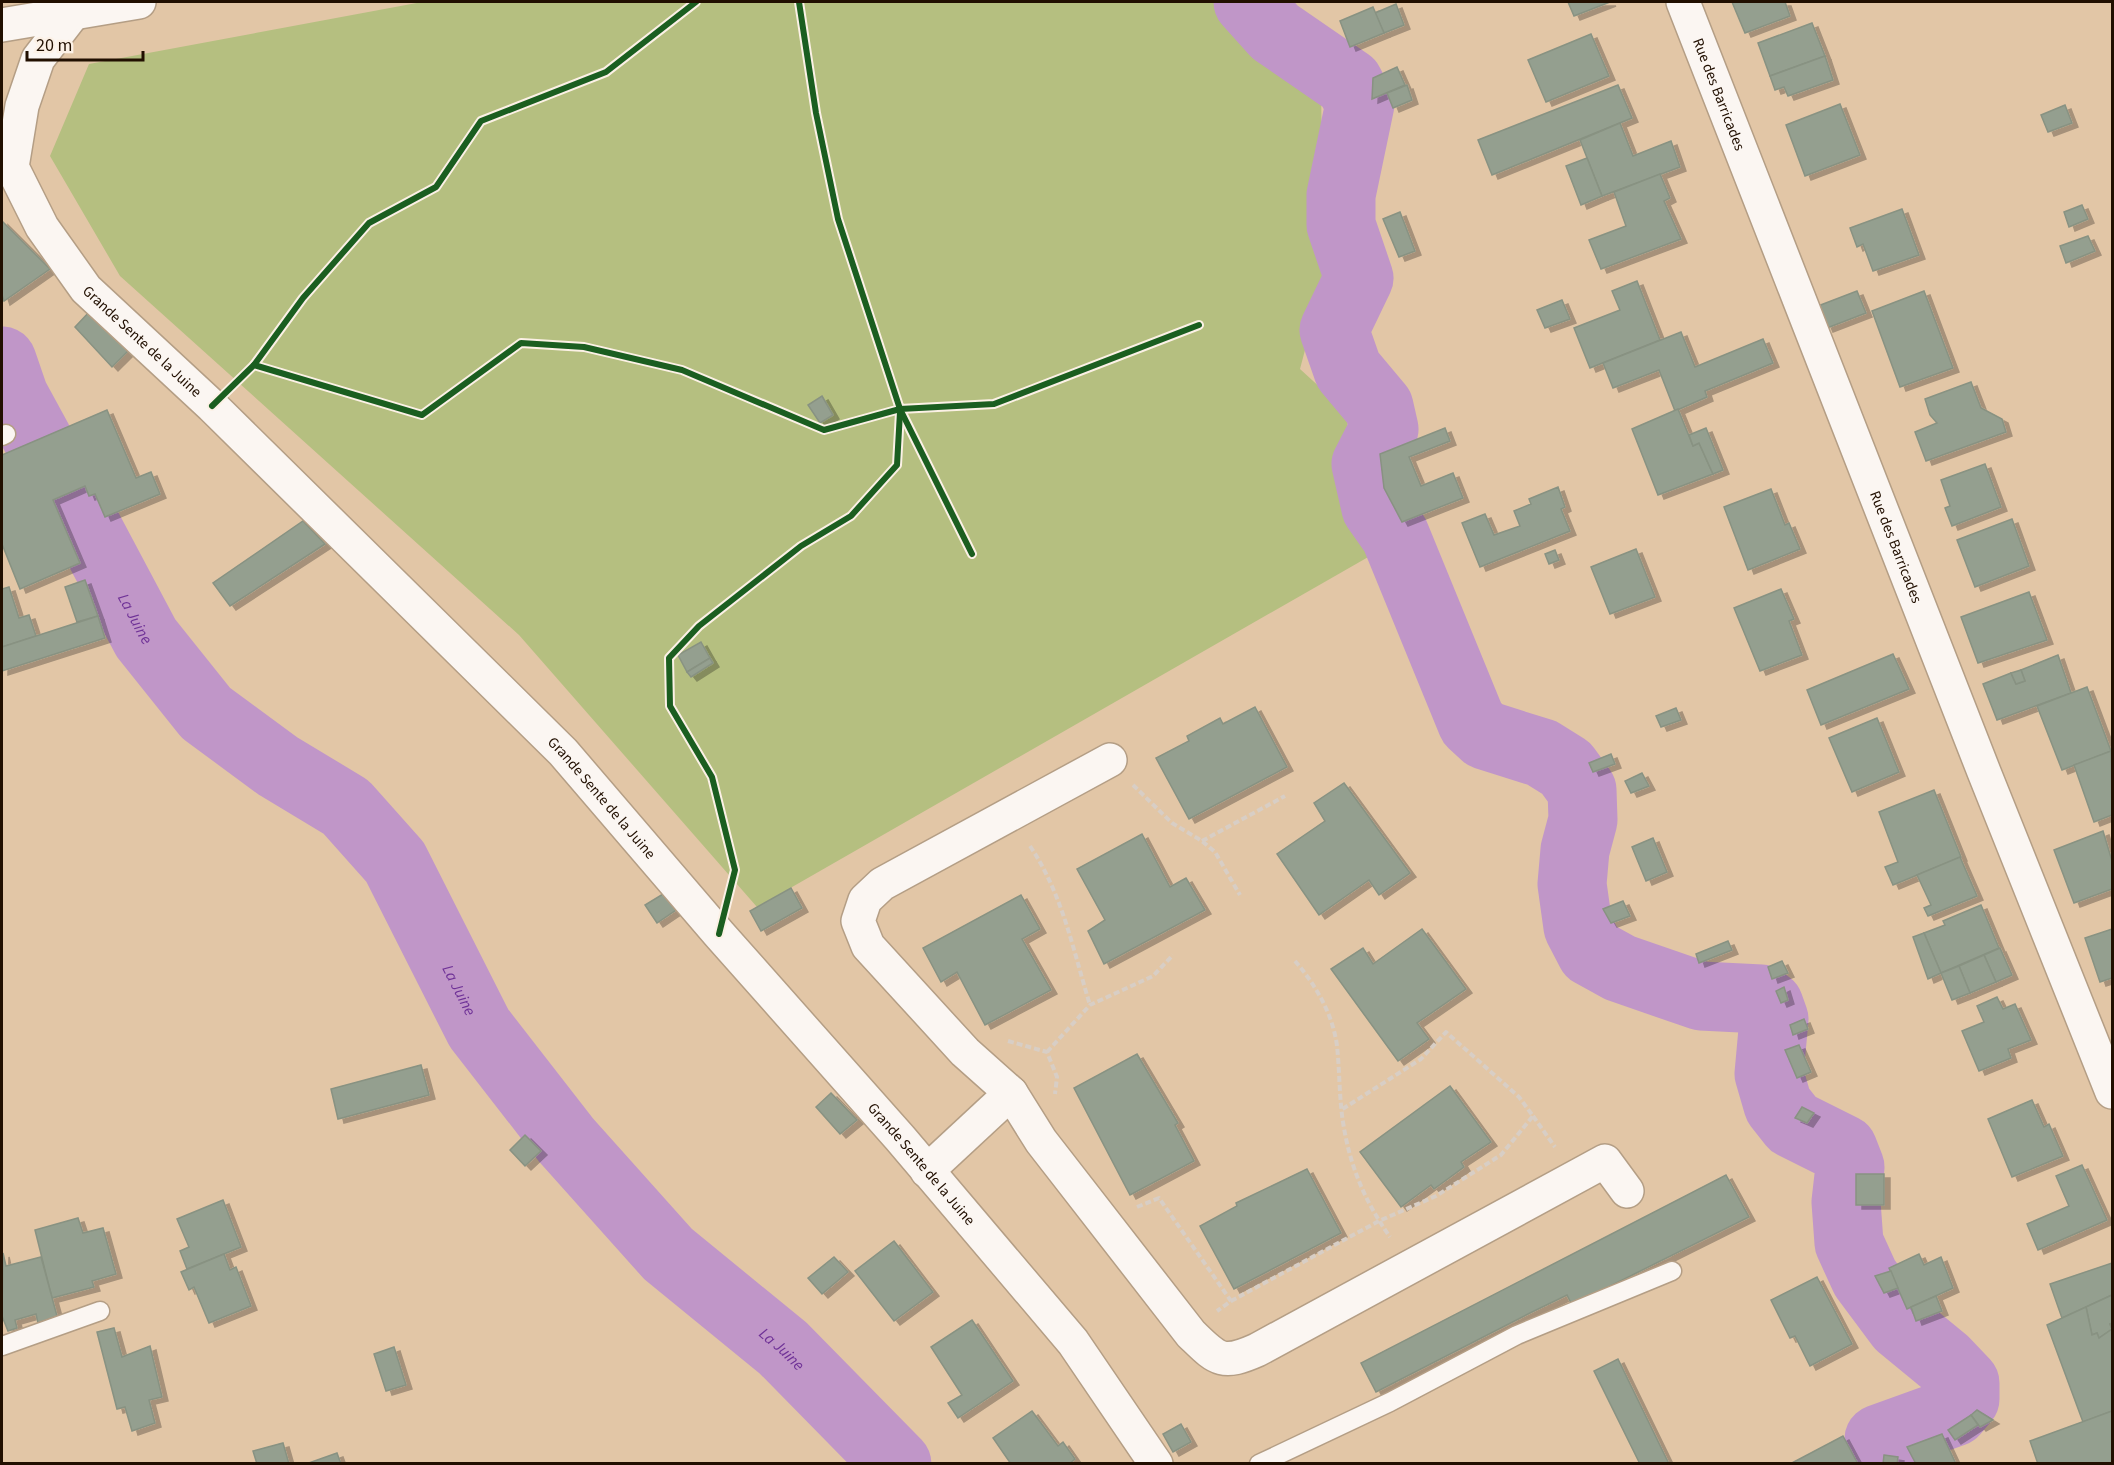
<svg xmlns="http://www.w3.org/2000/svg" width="2114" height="1465" font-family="'Source Sans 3',sans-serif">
	<defs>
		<filter id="shadow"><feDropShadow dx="6" dy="4" stdDeviation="0" flood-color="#0004"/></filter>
	</defs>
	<rect width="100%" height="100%" fill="#e2c6a6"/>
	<path fill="#b5bf80" d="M422,2h793l33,40 73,47 3,189 -24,91 48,44 -4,94 33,45 -620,355 -238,-272 -399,-359 -70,-120 39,-92z"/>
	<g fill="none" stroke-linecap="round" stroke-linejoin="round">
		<path stroke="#c096c8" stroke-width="12" d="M1875,1464l4,-25"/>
		<g stroke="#c096c8" stroke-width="69">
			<path d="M1248,2l27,30 74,51 11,21 -19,91v30l18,53 -25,52 14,40 31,37 5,22 -18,35 10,44 19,27 77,188 13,12 57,18 24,15 16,22 1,30 -8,30 -3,34 6,43 13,25 29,16 81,28 60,3 8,6 5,14 -5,55 9,31 15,19 50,25 7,18 -4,35 3,41 16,35 35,47 45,37 20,21v16l-11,13 -75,27"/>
			<path d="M2,361l12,35 24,44"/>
			<path id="s1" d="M69,493l77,145 60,75 72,53 68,41 49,55 84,166 87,112 102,114 115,94 114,116"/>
		</g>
	</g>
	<g fill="#949f8f" stroke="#889282" stroke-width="1.5" filter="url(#shadow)">
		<path d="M1568,2h42l-36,14z"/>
		<path d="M1732,2h53l5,14 -45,17z"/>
		<path d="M1396,4l8,21 -20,8 -9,-20z"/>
		<path d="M1373,7l11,26 -34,14 -10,-26z"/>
		<path d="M1812,23l13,33 -55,20 -12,-33z"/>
		<path d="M1591,34l18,42 -63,26 -18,-42z"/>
		<path d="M1825,56l8,24 -45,16 -4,-9 -9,3 -5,-14z"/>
		<path d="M1397,67l8,18 -33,14 1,-21z"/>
		<path d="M1407,85l5,15 -19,8 -6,-15z"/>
		<path d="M1618,85l14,33 -140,57 -14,-35z"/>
		<path d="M1840,104l20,51 -55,21 -19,-51z"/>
		<path d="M2065,105l7,18 -24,9 -7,-17z"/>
		<path d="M1620,123l13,33 38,-15 9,26 -78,29 -22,-56z"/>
		<path d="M1587,158l15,38 -21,9 -15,-39z"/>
		<path d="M1660,174l10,24 -6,3 17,38 -80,30 -12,-29 37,-14 -12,-34z"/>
		<path d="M2082,205l6,14 -19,8 -5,-15z"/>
		<path d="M1902,209l17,46 -46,16 -10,-27 -6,3 -7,-19z"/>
		<path d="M1400,212l15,39 -16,6 -16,-38z"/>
		<path d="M2,221l48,48 -46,32 -2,-6z"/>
		<path d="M2088,236l7,15 -29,12 -6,-17z"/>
		<path d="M1637,281l23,59 -70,28 -16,-40 46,-18 -8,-19z"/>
		<path d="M1857,291l9,22 -39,15 -9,-22z"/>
		<path d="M1924,291l29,77 -53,19 -28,-76z"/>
		<path d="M1562,300l8,19 -25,9 -8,-18z"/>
		<path d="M90,311l38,40 -16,16 -37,-40z"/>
		<path d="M1681,332l14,35 68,-28 10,24 -68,28 2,6 -32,14 -16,-41 -46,18 -10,-25z"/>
		<path d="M1971,382l10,26 21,11 4,13 -80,29 -11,-29 22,-9 -7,-8 -5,-16z"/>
		<path d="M822,396l11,19 -13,8 -12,-18z"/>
		<path d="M1678,409l15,37 6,-3 14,31 -55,21 -26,-66z"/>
		<path d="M107,410l29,68 15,-6 9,22 -55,23 -10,-23 -6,2 -4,-10 -32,14 27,63 -60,26 -18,-45v-89z"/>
		<path d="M1445,428l5,13 -41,16 12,29 32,-13 10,25 -61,24 -18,-34 -4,-34z"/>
		<path d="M1706,428l17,42 -10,4 -14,-31 -6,3 -4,-11z"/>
		<path d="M1985,464l16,43 -49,19 -7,-18 5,-2 -9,-26z"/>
		<path d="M1558,487l7,20 -4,2 9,22 -90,36 -18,-44 23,-9 9,21 26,-9 -6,-15 17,-7 -2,-5z"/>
		<path d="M1771,489l14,36 4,-2 11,26 -52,21 -24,-63z"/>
		<path d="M2012,519l17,47 -54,21 -18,-47z"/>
		<path d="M303,521l22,23 -95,62 -17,-23z"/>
		<path d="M1636,549l19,48 -45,17 -19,-47z"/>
		<path d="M1555,550l4,10 -10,4 -4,-10z"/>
		<path d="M85,580l13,36 -21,6 -12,-35z"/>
		<path d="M9,587l10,31 10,-3 7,21 -34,11v-58z"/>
		<path d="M1781,589l13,30 -5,2 13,34 -42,16 -26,-63z"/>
		<path d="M2029,592l18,48 -69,23 -17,-46z"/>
		<path d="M98,616l7,22 -103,33v-24z"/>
		<path d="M701,642l9,16 -23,14 -9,-17z"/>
		<path d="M1893,654l16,35 -88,36 -14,-35z"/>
		<path d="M2058,655l13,38 -74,27 -14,-36 28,-11 5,11 9,-3 -4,-11z"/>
		<path d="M710,658l3,5 -22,14 -4,-5z"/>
		<path d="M2021,670l4,11 -9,3 -5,-11z"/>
		<path d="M2087,687l24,64 -49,19 -25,-64z"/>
		<path d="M1255,707l32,60 -98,52 -33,-61 33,-17 -2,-5 33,-18 3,6z"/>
		<path d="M1676,708l5,12 -20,7 -5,-11z"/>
		<path d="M1877,718l22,54 -47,20 -23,-54z"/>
		<path d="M2111,751l1,64 -18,7 -20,-57z"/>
		<path d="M1611,754l4,10 -22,8 -4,-9z"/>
		<path d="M1642,773l7,13 -18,7 -6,-12z"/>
		<path d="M1344,783l66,90 -31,22 -10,-15 -50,35 -42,-61 48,-33 -11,-18z"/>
		<path d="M1934,790l27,67 -68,28 -8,-18 13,-5 -19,-50z"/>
		<path d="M2103,831l9,30v28l-38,14 -20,-53z"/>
		<path d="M1142,834l28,53 16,-9 19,32 -101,54 -16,-33 17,-11 -28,-51z"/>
		<path d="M1653,838l14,34 -21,9 -14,-34z"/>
		<path d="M1960,857l17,39 -49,20 -4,-8 7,-3 -14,-30z"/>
		<path d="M791,888l11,20 -41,23 -11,-20z"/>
		<path d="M663,894l13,16 -19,13 -12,-18z"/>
		<path d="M1021,895l19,34 -18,10 29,51 -66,35 -28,-53 -16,10 -18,-34z"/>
		<path d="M1623,901l7,15 -19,7 -8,-14z"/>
		<path d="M1981,905l18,43 -58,25 -17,-40 21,-8 -2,-4z"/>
		<path d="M1422,929l44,60 -49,34 12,16 -31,22 -67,-92 32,-21 10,16z"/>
		<path d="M2112,929v49l-12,4 -15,-44z"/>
		<path d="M1924,933l17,40 -13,6 -15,-42z"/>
		<path d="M1728,941l4,9 -33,13 -3,-9z"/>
		<path d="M2000,948l12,27 -16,7 -12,-27z"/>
		<path d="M1984,955l12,27 -26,11 -11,-27z"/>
		<path d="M1782,961l6,12 -16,6 -4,-12z"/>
		<path d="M1959,966l11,27 -18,7 -11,-27z"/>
		<path d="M1784,987l4,13 -7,3 -5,-12z"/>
		<path d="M1997,997l6,12 12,-5 16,36 -23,9 3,9 -32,13 -17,-40 22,-9 -7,-16z"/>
		<path d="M1804,1019l4,10 -15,6 -3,-10z"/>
		<path d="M1799,1045l12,27 -14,6 -12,-28z"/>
		<path d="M1137,1054l41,69 -3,2 19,36 -64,34 -56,-107z"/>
		<path d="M421,1065l8,30 -91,24 -7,-30z"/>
		<path d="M1450,1086l41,56 -30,20 3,5 -30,22 -3,-4 -30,22 -41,-55z"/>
		<path d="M831,1093l26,27 -17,14 -24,-27z"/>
		<path d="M2032,1100l12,27 5,-3 14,32 -51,21 -24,-58z"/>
		<path d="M1802,1107l12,6 -7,10 -12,-5z"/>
		<path d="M525,1135l16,16 -16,15 -15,-16z"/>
		<path d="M2082,1165l25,55 -69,30 -11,-26 42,-18 -13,-30z"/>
		<path d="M1307,1169l34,64 -107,56 -34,-63 37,-20 -1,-3z"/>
		<rect x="1856" y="1174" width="28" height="31"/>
		<path d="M1726,1175l23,42 -177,88 -5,-10 -37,18 -154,79 -15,-29z"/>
		<path d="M223,1200l18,47 -54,22 -7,-18 9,-4 -12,-28z"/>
		<path d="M78,1218l5,15 20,-5 13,46 -24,7 2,6 -42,11 -17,-68z"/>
		<path d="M894,1241l39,51 -39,29 -39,-50z"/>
		<path d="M3,1253l3,13 35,-9 16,59 -19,7 -2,-9 -21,6 2,8 -9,3 -6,-15z"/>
		<path d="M224,1254l6,16 6,-3 15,39 -42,17 -15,-36 -5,3 -8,-18z"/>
		<path d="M1919,1254l5,11 17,-8 12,31 -46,21 -18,-41z"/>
		<path d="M834,1257l14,15 -26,22 -14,-16z"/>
		<path d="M2112,1263v32l-50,23 -12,-34z"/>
		<path d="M1891,1271l7,17 -14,5 -9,-17z"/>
		<path d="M1817,1277l35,67 -42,22 -15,-30 -5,2 -19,-38z"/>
		<path d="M2112,1295v28l-2,1 2,5 -13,9 -2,-5 -5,2 -6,-28z"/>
		<path d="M1936,1296l6,15 -26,10 -5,-14z"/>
		<path d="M2086,1307l6,28 5,-2 2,5 13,-9 -2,-5h2v87l-29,11 -36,-97z"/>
		<path d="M972,1320l41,61 -55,37 -10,-15 14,-8 -31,-48z"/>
		<path d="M114,1328l8,29 28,-11 12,51 -13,3 6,23 -23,8 -7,-24 -8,2 -20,-77z"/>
		<path d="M394,1347l12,38 -20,6 -12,-37z"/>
		<path d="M1618,1359l51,105h-29l-46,-93z"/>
		<path d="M1977,1410l16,10 -13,7 -9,-12z"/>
		<path d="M1032,1411l26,35 5,-4 12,17 -6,5h-58l-18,-26z"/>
		<path d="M2112,1411v53h-74l-8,-23z"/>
		<path d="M1971,1415l7,10 -23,15 -7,-10z"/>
		<path d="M1181,1424l10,18 -18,10 -10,-18z"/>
		<path d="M1942,1434l14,30h-40l-9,-17z"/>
		<path d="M1843,1436l15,28h-68z"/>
		<path d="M283,1443l6,21h-32l-4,-13z"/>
		<path d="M337,1453l4,11h-35z"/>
		<path d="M1884,1455l14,2 -1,7h-14z"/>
	</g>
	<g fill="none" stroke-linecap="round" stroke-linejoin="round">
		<g stroke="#b49e85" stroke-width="21">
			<g id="service">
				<path d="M2,436l4,-2"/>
				<path d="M2,1346l98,-35"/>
				<path d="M1259,1464l131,-62 127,-67 155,-64"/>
			</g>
		</g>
		<g stroke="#b49e85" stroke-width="36">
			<g id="minor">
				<path id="s2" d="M1683,2l301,770 128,320"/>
				<path id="s3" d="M75,11l-37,48 -16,47 -10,61 30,60 44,62 126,117 351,346 156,182 181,204 173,204 83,122"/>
				<path d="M2,25l137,-23"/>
				<path d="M1110,760l-228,124 -17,16 -7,21 10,25 97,106 46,41 30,48 150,193c26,25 30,32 66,16l348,-189 22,30"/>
				<path d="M927,1171l84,-78"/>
			</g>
		</g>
		<g stroke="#d8cec5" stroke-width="4" stroke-dasharray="6 3" stroke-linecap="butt">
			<path d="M1133,785l39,38 30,18 13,11 25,43"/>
			<path d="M1202,841l83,-45"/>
			<path d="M1030,846c33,49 43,104 60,159"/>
			<path d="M1295,961c20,23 38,53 42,85 3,28 2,55 7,82 7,41 22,75 46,109"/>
			<path d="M1008,1041l39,11 10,25 -2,17"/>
			<path d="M1047,1052l43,-47 63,-29 20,-21"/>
			<path d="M1533,1116l22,31"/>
			<path d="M1137,1207l22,-9 72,103 -14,10"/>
			<path d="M1231,1301l148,-80 57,-25 65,-41 32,-39 -14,-19 -73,-65 -25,27 -80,51"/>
		</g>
		<use href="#service" stroke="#fbf6f2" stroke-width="18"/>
		<use href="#minor" stroke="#fbf6f2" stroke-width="33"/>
		<g stroke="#fcf1e6" stroke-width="10">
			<g id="cycleway">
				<path d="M799,2l17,111 22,106 62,190 94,-5 205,-79"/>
				<path d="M254,365l49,-67 66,-75 67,-36 45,-66 125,-49 90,-70"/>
				<path d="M212,406l42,-41 168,50 99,-72 63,4 98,23 142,60 76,-21 72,145"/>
				<path d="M719,934l16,-64 -23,-93 -42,-71 -1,-48 30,-32 102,-80 50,-30 46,-51 3,-53"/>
			</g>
		</g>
		<use href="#cycleway" stroke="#1b5e20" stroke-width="6"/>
	</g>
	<g text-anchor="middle" stroke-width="4.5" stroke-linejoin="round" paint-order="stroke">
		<g font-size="15" fill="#210f00" stroke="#fcf1e6">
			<text dy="5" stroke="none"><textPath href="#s2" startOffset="99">Rue des Barricades</textPath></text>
			<text dy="5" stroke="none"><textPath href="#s3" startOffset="392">Grande Sente de la Juine</textPath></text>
			<text dy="5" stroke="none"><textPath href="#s2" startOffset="585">Rue des Barricades</textPath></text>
			<text dy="5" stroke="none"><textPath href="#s3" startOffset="1040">Grande Sente de la Juine</textPath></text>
			<text dy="5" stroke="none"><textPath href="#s3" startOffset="1526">Grande Sente de la Juine</textPath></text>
		</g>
		<g font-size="16" font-style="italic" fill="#6f3297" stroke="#fcf1e6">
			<text dy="6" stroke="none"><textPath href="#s1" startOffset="142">La Juine</textPath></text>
			<text dy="6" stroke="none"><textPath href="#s1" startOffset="646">La Juine</textPath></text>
			<text dy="6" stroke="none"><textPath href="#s1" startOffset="1132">La Juine</textPath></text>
		</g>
	</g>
	<rect width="2114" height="1465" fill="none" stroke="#210f00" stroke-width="6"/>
	<path d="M27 51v9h116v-9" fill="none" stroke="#210f00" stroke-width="3"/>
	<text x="36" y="51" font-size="18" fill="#210f00" stroke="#fcf1e6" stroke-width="4.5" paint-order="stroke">20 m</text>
</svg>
